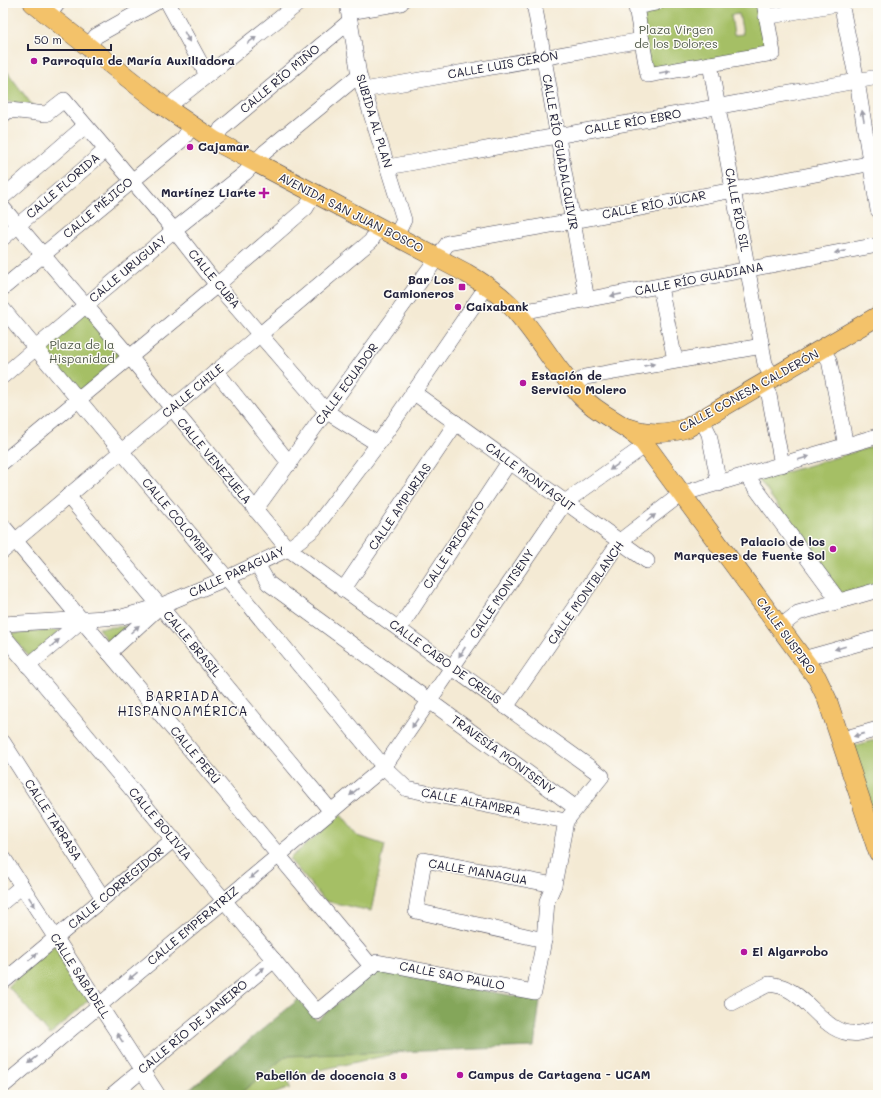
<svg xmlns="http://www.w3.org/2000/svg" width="881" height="1098" font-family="Mali,sans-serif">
	<rect width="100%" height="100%" fill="#fdfcf7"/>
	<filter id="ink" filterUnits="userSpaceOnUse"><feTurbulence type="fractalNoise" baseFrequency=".025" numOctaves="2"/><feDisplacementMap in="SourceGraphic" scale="8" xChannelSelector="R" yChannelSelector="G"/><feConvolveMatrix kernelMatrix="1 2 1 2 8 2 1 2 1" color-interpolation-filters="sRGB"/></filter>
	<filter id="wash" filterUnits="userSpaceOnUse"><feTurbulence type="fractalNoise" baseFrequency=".012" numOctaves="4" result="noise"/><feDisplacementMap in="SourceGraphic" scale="16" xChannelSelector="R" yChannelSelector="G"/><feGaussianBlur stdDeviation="0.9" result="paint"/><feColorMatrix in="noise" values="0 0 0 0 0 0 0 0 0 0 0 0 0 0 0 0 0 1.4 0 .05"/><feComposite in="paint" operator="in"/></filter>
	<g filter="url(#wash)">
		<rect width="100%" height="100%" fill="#f4ead4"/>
		<g fill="#a5bf65" stroke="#647050" fill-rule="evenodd">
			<path d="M656,3h108l9,50 -125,22 -12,-68zM739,14l4,20 -9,1 -3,-20z"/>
			<path d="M3,66l29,39 -29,-4z"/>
			<path d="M85,305l44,51 -51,42 -42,-50z"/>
			<path d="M878,445v140l-36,10 -83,-115z"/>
			<path d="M127,626l-18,18 -11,-16z"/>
			<path d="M61,630l-31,28 -20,-25z"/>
			<path d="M878,739v72l-8,2 -21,-66z"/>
			<path d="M341,815l17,21 27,9 -14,66 -46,-10 -36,-42z"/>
			<path d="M58,942l35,54 -43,39 -42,-49z"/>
			<path d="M411,1050l-123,27 2,11 -20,7h-32l48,-39z"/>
		</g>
		<path fill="#84a65a" stroke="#53644a" d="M378,970l162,31 -6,46 -248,9 -48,39h-55l116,-96 18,21z"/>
	</g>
	<g filter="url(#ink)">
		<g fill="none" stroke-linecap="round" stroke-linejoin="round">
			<g stroke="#424052" stroke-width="16">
				<g id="minor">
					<path d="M168,3l39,72"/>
					<path d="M347,3l12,72 45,145 -8,16"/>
					<path d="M534,3l53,297"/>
					<path d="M656,3l-20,4 12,68 125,-22 -9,-50"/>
					<path d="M841,3l16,78 21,129"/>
					<path d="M349,12l52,-9"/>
					<path d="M48,16l10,-13"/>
					<path d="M766,17l76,-14"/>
					<path d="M88,47l8,-11 59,-33"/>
					<path d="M710,64l55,300 8,14"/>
					<path d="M364,90l278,-50"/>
					<path d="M168,110l8,-10 123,-97"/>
					<path d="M3,115l6,-5 37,4 18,-14 110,130 43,55 110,127 51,32"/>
					<path d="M215,141l6,-12 129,-108"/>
					<path d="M388,167l490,-90"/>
					<path d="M3,197l82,-71"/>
					<path d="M3,208l126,148 159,193 314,227 -36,45 -12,64 -7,16 -3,39 -10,52 -157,-30 -60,50 -314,-377"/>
					<path d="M3,238l103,-88"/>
					<path d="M660,287l15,73"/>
					<path d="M3,288l180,-149 9,-13"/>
					<path d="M3,309l381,458 23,22 159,32"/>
					<path d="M521,318l10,-8 347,-65"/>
					<path d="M822,349l7,11 17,86"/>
					<path d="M216,371l74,93"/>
					<path d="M3,376l171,-146 71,-57 20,-21 94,-77"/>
					<path d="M763,384l6,11 13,70"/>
					<path d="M572,387l13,-10 177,-31"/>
					<path d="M413,392l234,169"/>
					<path d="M702,420l7,14 10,50"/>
					<path d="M3,462l214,-177 89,-77 8,-14"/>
					<path d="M746,475l93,126"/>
					<path d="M68,496l263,315"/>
					<path d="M255,510l193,-267 125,-22 305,-59"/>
					<path d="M3,526l369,441"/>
					<path d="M3,551l368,-310 8,-14"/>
					<path d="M257,564l11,19 308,225"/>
					<path d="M343,590l113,-167"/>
					<path d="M3,624l119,-7 38,-11 67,-28 61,-29 26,-20 64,-85 109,-158"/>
					<path d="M399,629l110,-167"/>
					<path d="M782,630l3,-7 13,-10 80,-23"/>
					<path d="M109,653l48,-44"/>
					<path d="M807,665l3,-8 68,-19"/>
					<path d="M28,666l54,-46"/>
					<path d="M506,707l114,-166 61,-47 197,-58"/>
					<path d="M3,742l100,156"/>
					<path d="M842,743l4,-5 32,-9"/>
					<path d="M3,857l155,238"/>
					<path d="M3,902l19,-16"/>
					<path d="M544,940l-128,-29 8,-51 130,25"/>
					<path d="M3,982l171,-143"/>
					<path d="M732,1003l37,-19c6,1 13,2 18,5 26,12 40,49 73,44 6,-1 12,-3 18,-5"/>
					<path d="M3,1086l381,-319 181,-265 81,-57"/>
					<path d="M112,1095l162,-135"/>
				</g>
			</g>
			<g stroke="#424052" stroke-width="20">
				<g id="major">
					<path d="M33,3l129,102 53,36 251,132c16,9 31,19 44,32 27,28 44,63 71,91 18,19 42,27 61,44l175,238 10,21 51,153"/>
					<path d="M629,428c21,7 37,6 58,0l191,-112"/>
				</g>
			</g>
			<use href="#minor" stroke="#fff" stroke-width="15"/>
			<use href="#major" stroke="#f3c26a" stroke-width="19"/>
		</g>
		<defs><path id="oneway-solid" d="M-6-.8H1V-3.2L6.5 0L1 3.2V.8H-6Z"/></defs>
		<g fill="#9c9ca7">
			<use href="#oneway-solid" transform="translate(187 37) rotate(62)"/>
			<use href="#oneway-solid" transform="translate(252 40) rotate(-38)"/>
			<use href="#oneway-solid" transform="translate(665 72) rotate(-10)"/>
			<use href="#oneway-solid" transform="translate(863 116) rotate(-100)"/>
			<use href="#oneway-solid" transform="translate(840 252) rotate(169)"/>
			<use href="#oneway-solid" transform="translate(616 295) rotate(169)"/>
			<use href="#oneway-solid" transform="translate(649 365) rotate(-11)"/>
			<use href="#oneway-solid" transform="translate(804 458) rotate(-17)"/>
			<use href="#oneway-solid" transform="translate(614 467) rotate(145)"/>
			<use href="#oneway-solid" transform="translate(651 518) rotate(-38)"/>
			<use href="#oneway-solid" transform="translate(135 629) rotate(-42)"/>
			<use href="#oneway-solid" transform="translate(55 643) rotate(-41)"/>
			<use href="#oneway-solid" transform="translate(840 648) rotate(164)"/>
			<use href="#oneway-solid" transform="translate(462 652) rotate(124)"/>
			<use href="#oneway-solid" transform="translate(415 723) rotate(124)"/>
			<use href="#oneway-solid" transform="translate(859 735) rotate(164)"/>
			<use href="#oneway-solid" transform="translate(354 792) rotate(140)"/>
			<use href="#oneway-solid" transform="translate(254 875) rotate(140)"/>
			<use href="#oneway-solid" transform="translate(32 902) rotate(57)"/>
			<use href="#oneway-solid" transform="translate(33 957) rotate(-40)"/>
			<use href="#oneway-solid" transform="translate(260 971) rotate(-40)"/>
			<use href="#oneway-solid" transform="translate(133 976) rotate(140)"/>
			<use href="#oneway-solid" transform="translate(120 1038) rotate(-123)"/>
			<use href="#oneway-solid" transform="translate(33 1060) rotate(140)"/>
		</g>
	</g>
	<g fill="#b5179e" stroke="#fdfcf7" stroke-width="1.5">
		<circle cx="34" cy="61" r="4"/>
		<circle cx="190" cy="147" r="4"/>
		<path d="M262 187h4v4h4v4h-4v4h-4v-4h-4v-4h4z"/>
		<rect x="458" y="283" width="8" height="8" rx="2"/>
		<circle cx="458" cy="307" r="4"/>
		<circle cx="523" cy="383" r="4"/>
		<circle cx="833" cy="549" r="4"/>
		<circle cx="744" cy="952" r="4"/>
		<circle cx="460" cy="1075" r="4"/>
		<circle cx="404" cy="1076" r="4"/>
	</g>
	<g text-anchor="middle" stroke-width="3" stroke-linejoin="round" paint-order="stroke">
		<g font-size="12" fill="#50594a" stroke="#fdfcf7">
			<text x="676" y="34">Plaza Virgen<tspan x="676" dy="14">de los Dolores</tspan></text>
			<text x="82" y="349">Plaza de la<tspan x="82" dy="14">Hispanidad</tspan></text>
		</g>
		<g font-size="12" font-weight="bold" fill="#22223b" stroke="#fdfcf7" text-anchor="start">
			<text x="42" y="65">Parroquia de María Auxiliadora</text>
			<text x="198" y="151">Cajamar</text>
			<text x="256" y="197" text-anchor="end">Martínez Liarte</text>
			<text x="454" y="284" text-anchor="end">Bar Los<tspan x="454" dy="14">Camioneros</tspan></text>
			<text x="466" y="311">Caixabank</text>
			<text x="531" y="380">Estación de<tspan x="531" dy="14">Servicio Molero</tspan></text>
			<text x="825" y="546" text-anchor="end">Palacio de los<tspan x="825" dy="14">Marqueses de Fuente Sol</tspan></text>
			<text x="752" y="956">El Algarrobo</text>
			<text x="468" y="1079">Campus de Cartagena - UCAM</text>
			<text x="396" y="1080" text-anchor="end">Pabellón de docencia 3</text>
		</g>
		<g font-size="12" fill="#22223b" stroke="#fdfcf7">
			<text transform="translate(503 65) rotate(-10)" y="4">CALLE LUIS CERÓN</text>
			<text transform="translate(280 79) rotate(-40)" y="4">CALLE RÍO MIÑO</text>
			<text transform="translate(374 121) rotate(73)" y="4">SUBIDA AL PLAN</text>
			<text transform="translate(633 122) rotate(-10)" y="4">CALLE RÍO EBRO</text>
			<text transform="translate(560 152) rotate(80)" y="4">CALLE RÍO GUADALQUIVIR</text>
			<text transform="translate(63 186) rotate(-41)" y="4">CALLE FLORIDA</text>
			<text transform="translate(654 205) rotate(-11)" y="4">CALLE RÍO JÚCAR</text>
			<text transform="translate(98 208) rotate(-40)" y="4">CALLE MÉJICO</text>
			<text transform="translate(737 210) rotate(79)" y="4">CALLE RÍO SIL</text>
			<text transform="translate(351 213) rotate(27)" y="4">AVENIDA SAN JUAN BOSCO</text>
			<text transform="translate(128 269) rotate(-40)" y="4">CALLE URUGUAY</text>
			<text transform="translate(214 279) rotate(50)" y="4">CALLE CUBA</text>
			<text transform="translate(699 279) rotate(-11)" y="4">CALLE RÍO GUADIANA</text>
			<text transform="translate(347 384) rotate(-54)" y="4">CALLE ECUADOR</text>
			<text transform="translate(193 391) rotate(-40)" y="4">CALLE CHILE</text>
			<text transform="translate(749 391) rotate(-29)" y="4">CALLE CONESA CALDERÓN</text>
			<text transform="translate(214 461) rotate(50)" y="4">CALLE VENEZUELA</text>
			<text transform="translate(530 477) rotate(36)" y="4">CALLE MONTAGUT</text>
			<text transform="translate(400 507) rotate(-56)" y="4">CALLE AMPURIAS</text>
			<text transform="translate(178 520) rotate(50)" y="4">CALLE COLOMBIA</text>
			<text transform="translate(454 545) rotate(-57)" y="4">CALLE PRIORATO</text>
			<text transform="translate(237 572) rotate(-25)" y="4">CALLE PARAGUAY</text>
			<text transform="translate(586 593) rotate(-55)" y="4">CALLE MONTBLANCH</text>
			<text transform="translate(502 594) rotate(-56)" y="4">CALLE MONTSENY</text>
			<text transform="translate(786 636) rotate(54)" y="4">CALLE SUSPIRO</text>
			<text transform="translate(192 644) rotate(50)" y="4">CALLE BRASIL</text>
			<text transform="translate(445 662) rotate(36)" y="4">CALLE CABO DE CREUS</text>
			<text transform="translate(195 755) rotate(50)" y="4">CALLE PERÚ</text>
			<text transform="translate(503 755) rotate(36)" y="4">TRAVESÍA MONTSENY</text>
			<text transform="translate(471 802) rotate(11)" y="4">CALLE ALFAMBRA</text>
			<text transform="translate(53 820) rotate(57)" y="4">CALLE TARRASA</text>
			<text transform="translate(160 824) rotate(50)" y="4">CALLE BOLIVIA</text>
			<text transform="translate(478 872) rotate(10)" y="4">CALLE MANAGUA</text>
			<text transform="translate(116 888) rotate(-40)" y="4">CALLE CORREGIDOR</text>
			<text transform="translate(193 926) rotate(-40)" y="4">CALLE EMPERATRIZ</text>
			<text transform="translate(80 976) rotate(57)" y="4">CALLE SABADELL</text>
			<text transform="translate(452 976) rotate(11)" y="4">CALLE SAO PAULO</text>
			<text transform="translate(193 1027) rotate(-40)" y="4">CALLE RÍO DE JANEIRO</text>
		</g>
		<g font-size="13" letter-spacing="1" fill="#22223b" stroke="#fdfcf7">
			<text x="183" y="701">BARRIADA<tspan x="183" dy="15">HISPANOAMÉRICA</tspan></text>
		</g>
	</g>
	<rect width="881" height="1098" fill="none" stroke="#fdfcf7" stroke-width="16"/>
	<path d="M28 44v6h83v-6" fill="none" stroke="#22223b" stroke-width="2"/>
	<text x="34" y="44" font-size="12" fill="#22223b" stroke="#fdfcf7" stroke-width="3" paint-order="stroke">50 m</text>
</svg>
